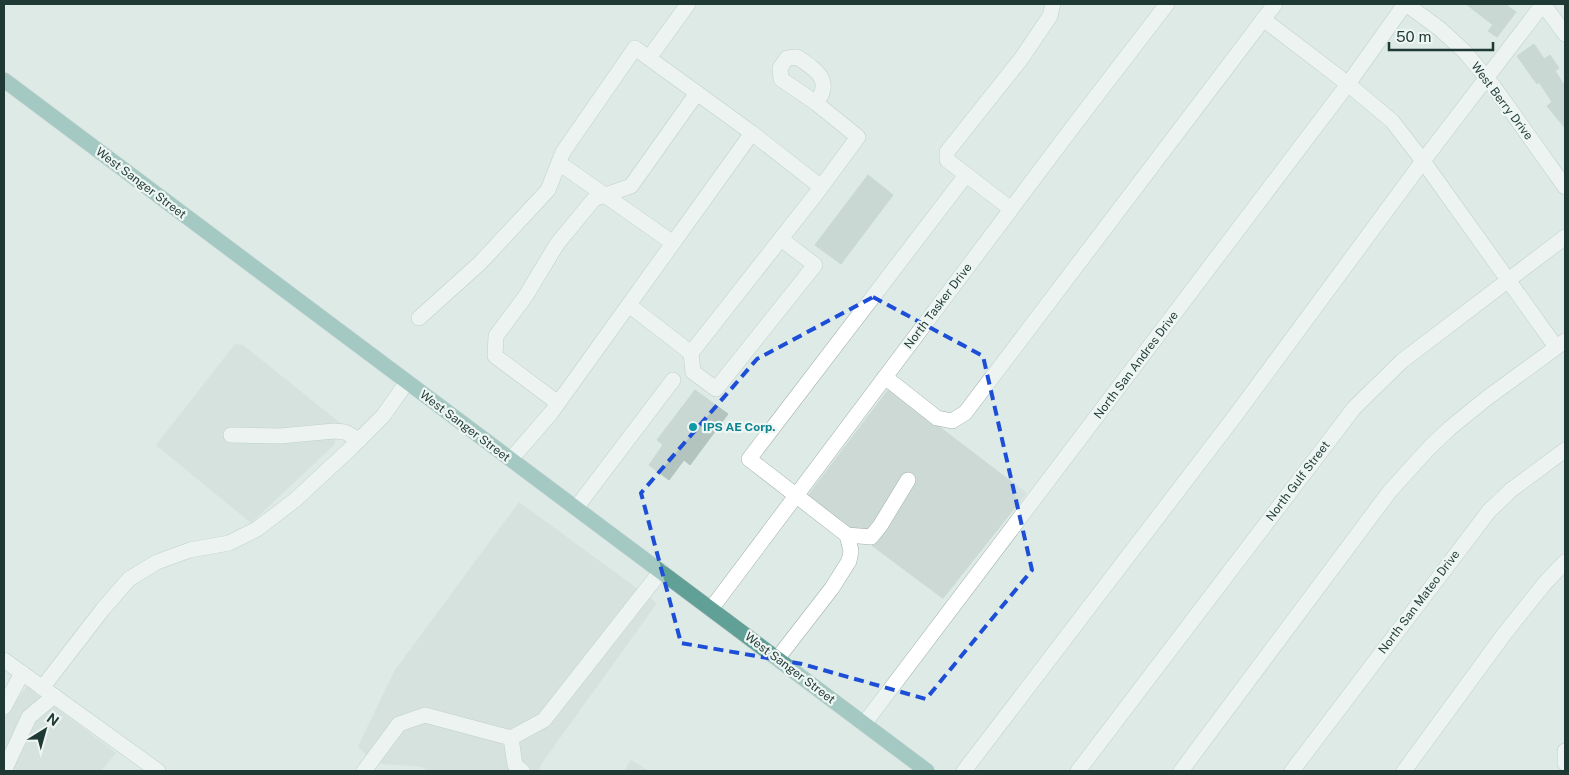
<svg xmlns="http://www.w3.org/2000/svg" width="1569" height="775" font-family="'Public Sans',sans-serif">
	<rect width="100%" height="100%" fill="#ddeae6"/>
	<g fill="#ccd9d5">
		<path d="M235,344l8,1 97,78 -6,22 -83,78 -95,-78z"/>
		<path d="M889,388l138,105 -84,106 -75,-56 -60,-48z"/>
		<path d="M519,502l138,101 -115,160 -3,8h-111l-6,-4 -49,-4 -15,-17 37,-76z"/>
		<path d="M27,686l89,67 -15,18h-97v-53z"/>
		<path d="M631,760l18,11h-25z"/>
	</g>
	<g fill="#b3c4bf" stroke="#b0c3bd">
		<path d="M1466,4h39l11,8 -19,25 -9,-6 5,-6z"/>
		<path d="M1534,44l10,15 6,-4 9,13 -4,3 10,15v42l-18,-22 5,-4 -13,-20 -2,2 -20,-28z"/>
		<path d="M868,175l25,20 -52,69 -26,-19z"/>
		<path d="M695,390l33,24 -38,51 -6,-5 -15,20 -20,-15 14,-20 -6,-5z"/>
	</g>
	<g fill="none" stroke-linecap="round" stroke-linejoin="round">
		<g stroke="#a0b1ad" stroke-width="16">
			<g id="minor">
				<path d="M1406,4l34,25 25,23 29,35 71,100"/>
				<path d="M1543,4l22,30"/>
				<path d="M1263,19l85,65 44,37 31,40 133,186"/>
				<path d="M649,58l39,-54"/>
				<path d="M752,133l69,54"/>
				<path d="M559,163l114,80"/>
				<path d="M1011,209l-64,-49v-8l74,-93 29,-43 3,-12"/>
				<path d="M629,305l62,48 125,-159 42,-57 -42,-34 -35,-24 -1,-11 7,-10 10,-1c18,12 37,23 19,46"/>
				<path d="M419,318l61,-55 68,-73 15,-38 72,-104 117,85 -201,280 -40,46"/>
				<path d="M691,353l2,19 23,17 99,-124 -34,-26"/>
				<path d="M885,377l52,41 15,3 13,-8 310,-409"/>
				<path d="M558,403l-63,-47 1,-20 29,-39 32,-53 37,-45 37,-13 66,-93"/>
				<path d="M231,435l49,1 54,-5 11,1 14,8"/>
				<path d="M908,480l-28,46 -9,11 -24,-2 -98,-76 217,-284"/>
				<path d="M576,508l97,-128"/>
				<path d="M711,609l367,-489 89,-116"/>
				<path d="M777,659l55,-71 17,-27 2,-10 -4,-16"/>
				<path d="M4,660l154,111"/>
				<path d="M42,688l61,-79 26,-30 28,-17 33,-12 39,-7 28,-14 38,-29 57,-53 31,-31 24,-34"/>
				<path d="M4,707l18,-34"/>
				<path d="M864,724l484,-640 57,-80"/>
				<path d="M511,738l4,27 7,6"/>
				<path d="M1565,751v12"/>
				<path d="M4,771l25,-54 25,-21"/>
				<path d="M364,771l35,-47 26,-9 86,23 33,-18 117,-149"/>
				<path d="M964,771l271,-355 188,-255 120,-157"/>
				<path d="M1078,771l276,-363 48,-47 163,-124"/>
				<path d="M1181,771l209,-280 39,-43 21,-20 37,-30 78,-57"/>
				<path d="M1292,771l197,-260 22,-21 54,-40"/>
				<path d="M1404,771l101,-138 40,-50 20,-21"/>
			</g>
		</g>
		<g stroke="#bcc4c2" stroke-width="16">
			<path id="major" d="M4,80l923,691"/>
		</g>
		<use href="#minor" stroke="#fff" stroke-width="15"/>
		<use href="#major" stroke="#61a097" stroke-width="15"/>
	</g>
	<path d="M0 0H1569V775H0ZM873,297l110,59 49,214 -106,129 -124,-35 -121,-21 -40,-150 116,-134z" fill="#ddeae6" fill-opacity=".55" fill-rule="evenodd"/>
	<path fill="none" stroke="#1d4ed8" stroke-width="4" stroke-dasharray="10 6" stroke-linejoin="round" d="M873,297l110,59 49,214 -106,129 -124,-35 -121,-21 -40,-150 116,-134z"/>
	<circle fill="#0f9aa8" stroke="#eef6f3" stroke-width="2" cx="693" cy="427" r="5"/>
	<g text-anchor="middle" stroke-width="4.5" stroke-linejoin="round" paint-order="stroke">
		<g font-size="12" fill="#1f3935" stroke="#eef6f3">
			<text transform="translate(1502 101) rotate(53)" y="4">West Berry Drive</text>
			<text transform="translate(141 183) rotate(37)" y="4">West Sanger Street</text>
			<text transform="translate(938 306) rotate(-53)" y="4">North Tasker Drive</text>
			<text transform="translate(1136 365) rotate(-53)" y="4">North San Andres Drive</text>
			<text transform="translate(465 426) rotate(37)" y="4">West Sanger Street</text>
			<text transform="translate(1298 481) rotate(-53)" y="4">North Gulf Street</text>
			<text transform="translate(1419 602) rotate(-53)" y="4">North San Mateo Drive</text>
			<text transform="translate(790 668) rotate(37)" y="4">West Sanger Street</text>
		</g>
		<g font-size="12" font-weight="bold" fill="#0d838f" stroke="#eef6f3" text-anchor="start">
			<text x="703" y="431">IPS AE Corp.</text>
		</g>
	</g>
	<rect width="1569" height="775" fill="none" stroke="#1f3935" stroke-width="10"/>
	<g transform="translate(45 730) rotate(37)" stroke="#eef6f3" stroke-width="4" paint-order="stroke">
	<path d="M0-4L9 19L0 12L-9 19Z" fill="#1f3935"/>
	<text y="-8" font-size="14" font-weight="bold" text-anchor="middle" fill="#1f3935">N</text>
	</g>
	<path d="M1389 42v8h104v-8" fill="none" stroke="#1f3935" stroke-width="2.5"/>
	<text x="1396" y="42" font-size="15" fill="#1f3935" stroke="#eef6f3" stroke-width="4" paint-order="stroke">50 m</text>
</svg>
